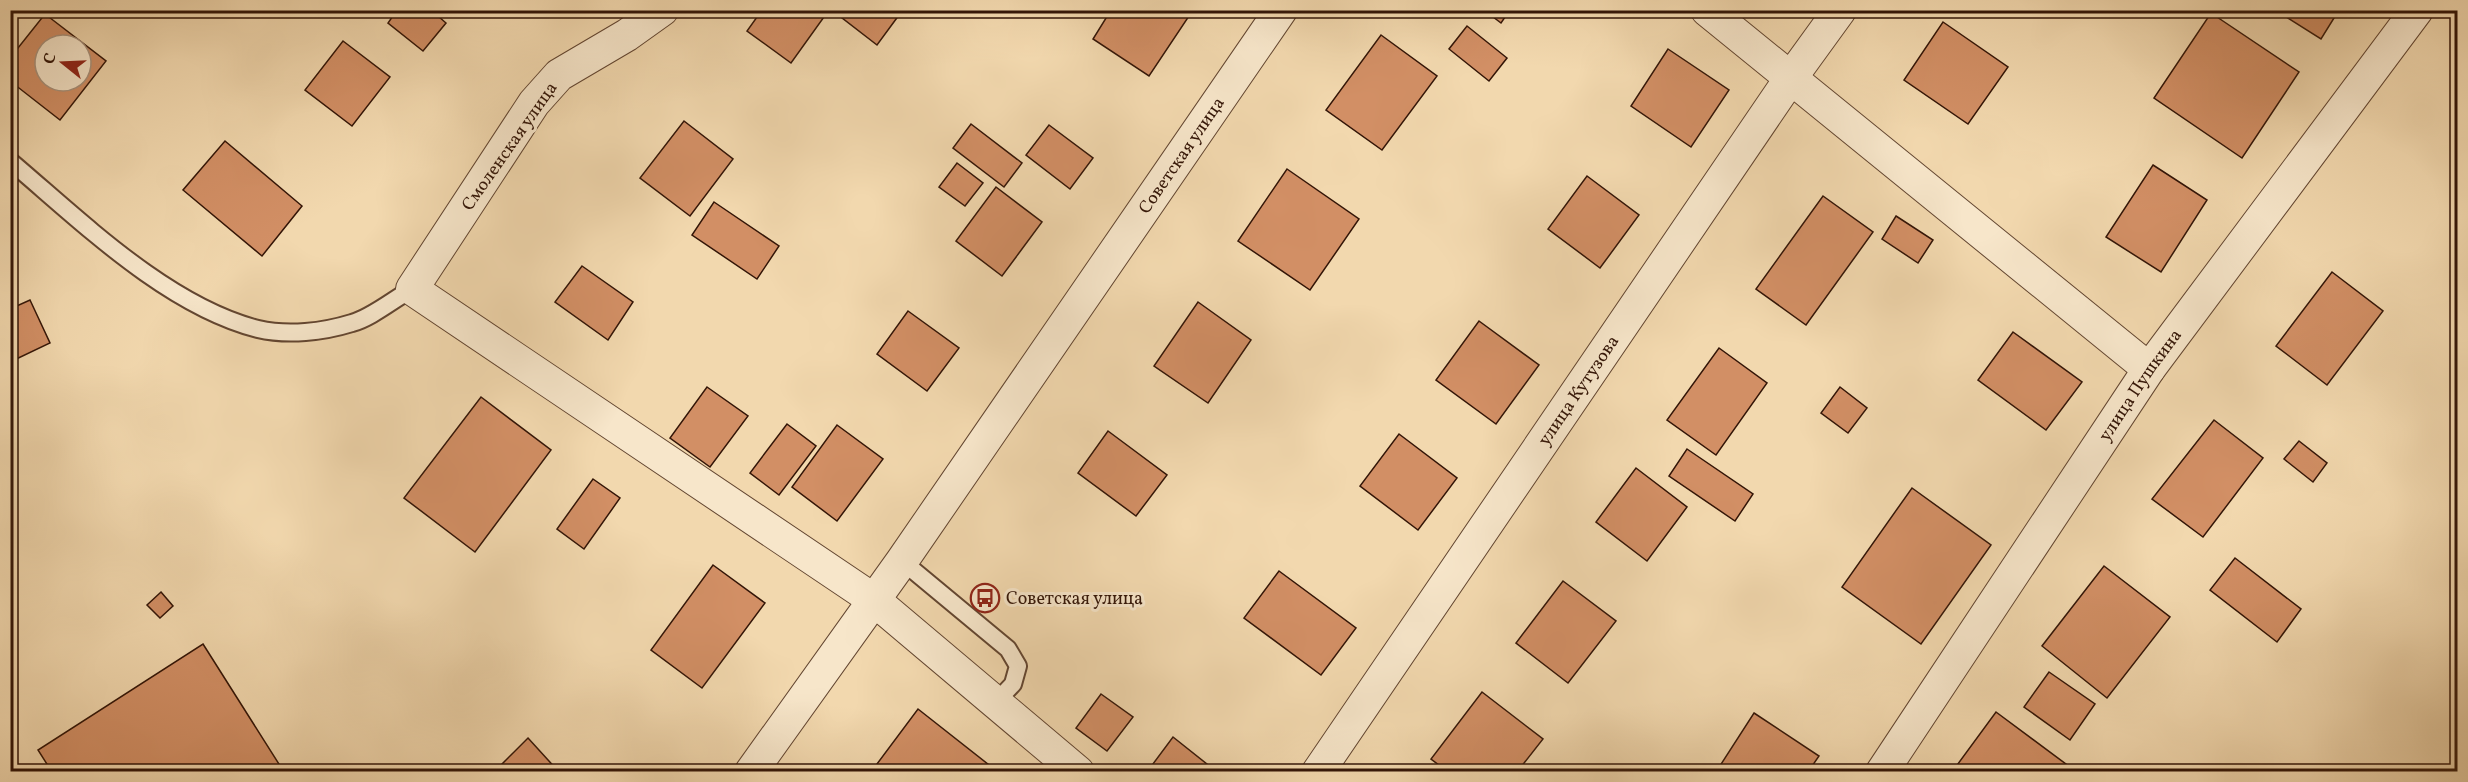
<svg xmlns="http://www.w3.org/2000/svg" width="2468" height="782" font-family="Vollkorn,serif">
	<rect width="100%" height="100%" fill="#f2d8ae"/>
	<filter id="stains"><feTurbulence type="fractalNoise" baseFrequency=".00333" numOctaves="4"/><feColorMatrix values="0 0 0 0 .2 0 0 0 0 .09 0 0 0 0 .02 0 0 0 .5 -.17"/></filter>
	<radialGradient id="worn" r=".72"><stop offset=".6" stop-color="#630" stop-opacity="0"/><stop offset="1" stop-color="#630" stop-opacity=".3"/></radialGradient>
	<g fill="#d28f65" stroke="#331507" stroke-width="1.5" fill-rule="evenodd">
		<path d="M397,10h34l15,13 -23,28 -35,-28z"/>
		<path d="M762,10h67l-38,53 -44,-32z"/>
		<path d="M840,10h53l6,5 -22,30 -40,-31z"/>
		<path d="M1111,10h82l-44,66 -56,-37z"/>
		<path d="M1484,10h26l-9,13z"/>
		<path d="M2275,10h64l-18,29z"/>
		<path d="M2211,13l88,59 -57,86 -88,-60z"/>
		<path d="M45,14l61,47 -46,59 -50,-39v-23zM45,45h36v36h-36z"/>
		<path d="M1943,22l65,45 -40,57 -64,-44z"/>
		<path d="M1467,26l40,32 -18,23 -40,-32z"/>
		<path d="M1381,35l56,41 -55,74 -56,-40z"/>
		<path d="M343,41l47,36 -38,49 -47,-36z"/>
		<path d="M1668,49l61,41 -38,57 -60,-41z"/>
		<path d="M684,121l49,38 -43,57 -50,-38z"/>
		<path d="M971,124l51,39 -18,24 -51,-39z"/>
		<path d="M1049,125l44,33 -23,31 -44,-34z"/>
		<path d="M225,141l77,65 -40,50 -79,-66z"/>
		<path d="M957,163l26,20 -18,23 -26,-19z"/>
		<path d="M2153,165l54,35 -46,72 -55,-35z"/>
		<path d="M1287,169l72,50 -49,71 -72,-49z"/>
		<path d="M1587,176l52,39 -39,53 -52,-39z"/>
		<path d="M996,187l46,35 -40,54 -46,-35z"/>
		<path d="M1823,196l50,36 -67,93 -50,-36z"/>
		<path d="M714,202l65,44 -22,33 -65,-44z"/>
		<path d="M1896,216l37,24 -15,23 -36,-24z"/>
		<path d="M582,266l51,36 -25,38 -53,-38z"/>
		<path d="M2332,272l51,39 -56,74 -51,-39z"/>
		<path d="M30,300l20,43 -40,19v-53z"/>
		<path d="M1198,302l53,38 -43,63 -54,-37z"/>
		<path d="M908,311l51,37 -32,43 -50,-37z"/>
		<path d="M1479,321l60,44 -43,59 -60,-44z"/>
		<path d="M2013,332l69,50 -36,48 -68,-50z"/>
		<path d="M1719,348l48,35 -51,72 -49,-35z"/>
		<path d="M707,387l41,29 -38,51 -40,-29z"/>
		<path d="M1840,387l27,21 -19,25 -27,-20z"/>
		<path d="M481,397l70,53 -76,102 -71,-54z"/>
		<path d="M2214,420l49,38 -60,79 -51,-38z"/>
		<path d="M787,424l29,22 -37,49 -29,-22z"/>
		<path d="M837,425l46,34 -46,62 -45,-34z"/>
		<path d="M1108,431l59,44 -31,41 -58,-43z"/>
		<path d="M1399,434l58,44 -39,52 -58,-44z"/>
		<path d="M2299,441l28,22 -14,19 -29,-23z"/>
		<path d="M1687,449l66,45 -18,27 -66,-45z"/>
		<path d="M1636,468l51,39 -40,54 -51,-39z"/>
		<path d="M593,479l27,19 -36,51 -27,-20z"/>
		<path d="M1912,488l79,57 -70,99 -79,-57z"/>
		<path d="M2235,558l66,51 -24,33 -67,-52z"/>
		<path d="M713,565l52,38 -63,85 -51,-38z"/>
		<path d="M2104,566l66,51 -63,81 -65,-52z"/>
		<path d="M1279,571l77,57 -35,47 -77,-57z"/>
		<path d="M1563,581l53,40 -48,62 -52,-40z"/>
		<path d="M161,592l12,14 -13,12 -13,-13z"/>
		<path d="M203,644l81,128h-232l-14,-22z"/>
		<path d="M2049,672l46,32 -25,36 -46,-33z"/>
		<path d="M1482,692l61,47 -26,33h-69l-17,-13z"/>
		<path d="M1101,694l32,23 -26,34 -31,-23z"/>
		<path d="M918,709l80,63h-127z"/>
		<path d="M1996,712l74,55 -3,5h-115z"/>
		<path d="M1754,713l65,43 -11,16h-92z"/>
		<path d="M1173,737l44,35h-70z"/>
		<path d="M528,738l31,34h-65z"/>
	</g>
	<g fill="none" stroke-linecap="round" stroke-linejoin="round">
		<g stroke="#634631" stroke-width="20">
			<g id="service">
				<path d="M10,161c71,60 157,145 248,168 30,7 65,3 94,-6 19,-5 42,-24 60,-34"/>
				<path d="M902,561l106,88 10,17 -5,18 -17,18"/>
			</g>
		</g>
		<g stroke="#634631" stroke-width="34">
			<g id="minor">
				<path d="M662,10l-35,25 -68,40 -25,28 -122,186 462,311 204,172"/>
				<path d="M1707,10l442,359"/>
				<path id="s1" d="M751,772l151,-211 379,-551"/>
				<path id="s2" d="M1318,772l472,-693 50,-69"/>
				<path id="s3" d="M1882,772l267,-403 268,-359"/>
			</g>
		</g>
		<use href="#service" stroke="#f7e6ca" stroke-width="16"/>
		<use href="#minor" stroke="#f7e6ca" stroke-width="32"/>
	</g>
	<defs>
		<g id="bus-ring" transform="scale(1.5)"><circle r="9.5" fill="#f7e6ca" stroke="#8f2418" stroke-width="1.5"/><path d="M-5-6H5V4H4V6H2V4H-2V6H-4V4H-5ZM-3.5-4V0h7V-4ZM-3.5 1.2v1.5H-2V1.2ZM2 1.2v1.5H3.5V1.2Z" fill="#8f2418"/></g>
	</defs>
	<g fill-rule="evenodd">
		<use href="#bus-ring" x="985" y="598"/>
	</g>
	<g text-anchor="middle" stroke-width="6" stroke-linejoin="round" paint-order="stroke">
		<g font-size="18" fill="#331507" stroke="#f7e6ca">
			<text transform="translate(509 146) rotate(-55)" y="6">Смоленская улица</text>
			<text dy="6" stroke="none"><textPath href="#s1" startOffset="752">Советская улица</textPath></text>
			<text dy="6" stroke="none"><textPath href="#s3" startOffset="465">улица Пушкина</textPath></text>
			<text dy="6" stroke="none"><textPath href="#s2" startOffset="462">улица Кутузова</textPath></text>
		</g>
		<g font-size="18" fill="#331507" stroke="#f7e6ca" text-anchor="start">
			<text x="1006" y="604">Советская улица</text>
		</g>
	</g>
	<rect width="2468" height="782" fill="none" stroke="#f2d8ae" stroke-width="36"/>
	<rect x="12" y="12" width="2444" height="758" fill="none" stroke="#331507" stroke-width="3"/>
	<rect x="18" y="18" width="2432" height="746" fill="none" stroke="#331507" stroke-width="1.5"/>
	<g transform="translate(63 63) rotate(288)"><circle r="28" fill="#f7e6ca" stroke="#a9927c" stroke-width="1.5"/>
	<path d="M0-4.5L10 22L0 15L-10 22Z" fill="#8f2418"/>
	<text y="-9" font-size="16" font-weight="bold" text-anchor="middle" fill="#331507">С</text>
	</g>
	<rect width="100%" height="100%" filter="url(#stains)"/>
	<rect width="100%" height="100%" fill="url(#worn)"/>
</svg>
